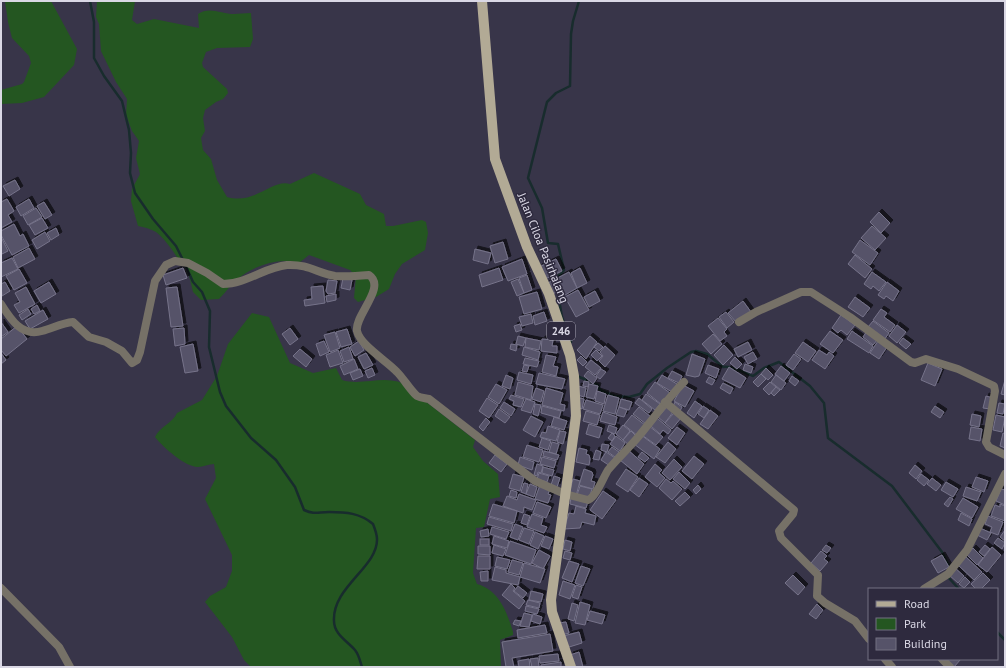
<svg xmlns="http://www.w3.org/2000/svg" width="1006" height="668" font-family="'PT Sans',sans-serif">
	<defs>
		<filter id="shadow"><feDropShadow dx="3" dy="-3" stdDeviation="0" flood-color="#0009"/></filter>
	</defs>
	<rect width="100%" height="100%" fill="#383549"/>
	<g fill="#245621">
		<path d="M5,1h46l26,48 -3,16 -30,32 -22,6 -21,1v-14l21,-6 2,-2 7,-19 -2,-7 -17,-18 -4,-16z"/>
		<path d="M97,1h38l-3,19 5,4 17,-5 45,9 -1,-14c11,-8 24,0 36,0 5,0 11,-1 17,-1l2,26 -3,8 -33,1 -11,4 -4,11 1,4 24,22 1,4 -5,6 -7,3 -11,8 -2,8 2,13 -4,7 2,12 8,9 6,21 10,17c28,8 45,-18 63,-13l24,-11 46,21 6,11 18,9 2,12h7l29,-6 4,2 2,11 -3,17 -23,14 -7,10 -6,15 -13,8 -18,5 -4,-4 2,-22 -6,-6 -41,-15 -10,8c-22,-7 -52,5 -68,22 -4,5 -8,10 -12,14l-18,1 -8,-8 -6,-25 -7,-3c-2,-8 -17,-27 -24,-32 -5,-3 -12,-5 -18,-6l-7,-25 1,-12 8,-15 -4,-16 3,-17 -7,-10 -6,-16 1,-16 -11,-17 -15,-31 -2,-27 -3,-7z"/>
		<path d="M252,313l17,4 21,46 23,10 23,-5 6,12c20,6 40,-5 60,3l73,57 -2,7 10,14 15,13 2,23 -10,2 -6,28 -8,1 -3,45 4,11c22,6 30,28 36,48v3l-13,5 1,27h-250l-7,-7 -12,-23 -27,-35 5,-6 16,-9 6,-16v-16l-27,-56 11,-21 -2,-14c-5,0 -11,3 -16,3 -13,0 -35,-20 -43,-30 5,-11 17,-13 22,-24l25,-13 15,-24 11,-32z"/>
	</g>
	<g fill="none" stroke-linecap="round" stroke-linejoin="round">
		<g stroke="#182c2d" stroke-width="2.5">
			<path d="M90,1l4,21v36l10,18 18,25 7,29 2,23 -1,20 5,20 18,26 23,27 7,14"/>
			<path d="M185,264l8,18 9,10 8,19 -1,36 11,45 6,14 25,32 25,22 19,27 9,23c11,5 14,2 25,2 17,0 31,1 44,12 2,5 4,10 4,15 1,28 -45,48 -43,82 0,13 13,20 21,29 4,5 5,11 7,17"/>
			<path d="M554,278l7,-4 3,-4 -6,-26 -10,-1 -6,-35 -14,-30 19,-76 9,-9 14,-7 1,-52 2,-13 6,-20"/>
			<path d="M558,294l4,23 9,25"/>
			<path d="M577,376l21,9 2,5 15,6 14,1 11,-3 7,-10 20,-16 24,-16 5,-1 11,3 16,13c8,-2 21,6 30,9l11,-8 15,-6 31,24 14,17 4,35 64,48 50,66 8,16"/>
			<path d="M947,576l12,13"/>
			<path d="M997,632l8,8"/>
		</g>
	</g>
	<g fill="#565369" stroke="#76738a" filter="url(#shadow)">
		<path d="M15,180l5,9 -11,7 -6,-10z"/>
		<path d="M7,199l7,12 -6,4 4,7 -11,6v-26z"/>
		<path d="M29,199l5,9 -13,8 -5,-9z"/>
		<path d="M44,202l8,13 -7,4 -8,-13z"/>
		<path d="M36,208l6,9 -14,8 -5,-9z"/>
		<path d="M879,212l11,11 -9,10 -11,-11z"/>
		<path d="M42,218l6,10 -13,7 -6,-10z"/>
		<path d="M14,224l6,12 3,-2 6,12 -17,9 -11,-20v-4z"/>
		<path d="M872,226l14,12 -11,12 -14,-12z"/>
		<path d="M56,228l3,7 -8,5 -4,-7z"/>
		<path d="M45,232l5,9 -13,8 -5,-9z"/>
		<path d="M1,237l7,14 -6,3 -1,-2z"/>
		<path d="M860,240l18,13 -8,12 -18,-13z"/>
		<path d="M503,242l5,17 -13,4 -5,-17z"/>
		<path d="M29,248l6,11 -17,9 -5,-11z"/>
		<path d="M475,249l16,4 -3,11 -15,-4z"/>
		<path d="M855,255l17,14 -7,9 -17,-14z"/>
		<path d="M12,258l6,11 -17,8v-14z"/>
		<path d="M522,259l5,15 -19,7 -6,-14z"/>
		<path d="M556,259l6,12 -17,8 -6,-12z"/>
		<path d="M183,268l4,10 -21,7 -3,-10z"/>
		<path d="M499,268l4,12 -21,7 -3,-12z"/>
		<path d="M580,268l7,15 -10,5 -6,-15z"/>
		<path d="M19,269l8,14 -13,7 -8,-14z"/>
		<path d="M569,272l8,16 -12,7 -3,-6 -11,6 -5,-11z"/>
		<path d="M872,272l14,10 -7,9 -6,-5 -2,3 -7,-5z"/>
		<path d="M527,275l5,15 -8,3 -5,-15z"/>
		<path d="M343,278l9,2 -2,10 -9,-2z"/>
		<path d="M518,279l6,14 -7,3 -6,-14z"/>
		<path d="M328,280l9,1 -2,12 -7,1 -2,-3z"/>
		<path d="M5,282l5,9 -8,5 -1,-12z"/>
		<path d="M49,282l7,12 -15,9 -7,-12z"/>
		<path d="M887,282l12,9 -6,10 -7,-5 -2,3 -6,-4z"/>
		<path d="M323,286l2,17 -20,3 -1,-6 8,-1 -1,-12z"/>
		<path d="M26,287l9,17 -16,9 -5,-8 6,-3 -5,-9z"/>
		<path d="M177,287l6,39 -12,1 -5,-39z"/>
		<path d="M578,290l11,20 -13,7 -11,-20z"/>
		<path d="M595,291l5,10 -11,6 -5,-10z"/>
		<path d="M537,292l5,17 -18,5 -5,-17z"/>
		<path d="M336,294v6l-9,2 -1,-6z"/>
		<path d="M855,297l15,11 -7,9 -15,-10z"/>
		<path d="M743,301l8,11 -14,11 -9,-10z"/>
		<path d="M37,305l3,6 -6,3 -3,-5z"/>
		<path d="M28,309l3,5 -9,6 -3,-5z"/>
		<path d="M881,309l6,4 -3,4 11,8 -5,7 -17,-12z"/>
		<path d="M43,310l5,9 -18,10 -5,-8z"/>
		<path d="M544,312l3,9 -12,4 -2,-9z"/>
		<path d="M726,312l8,10 -7,6 -8,-11z"/>
		<path d="M531,314l2,9 -11,3 -3,-9z"/>
		<path d="M841,315l14,10 -8,10 -6,-5 -3,3 -6,-5z"/>
		<path d="M718,318l9,11 -3,3 3,4 -7,5 -12,-15z"/>
		<path d="M873,321l16,12 -5,7 -16,-13z"/>
		<path d="M1,322l7,10 -7,5z"/>
		<path d="M520,324l2,6 -6,2 -2,-6z"/>
		<path d="M897,325l9,7 -9,11 -8,-7z"/>
		<path d="M17,326l10,13 -21,17 -5,-6v-11z"/>
		<path d="M184,328l1,16 -10,2 -2,-17z"/>
		<path d="M290,328l8,11 -8,6 -8,-11z"/>
		<path d="M347,329l5,15 -11,3 -5,-15z"/>
		<path d="M830,331l13,9 -10,13 -13,-9z"/>
		<path d="M852,331l21,15 -4,7 -22,-14z"/>
		<path d="M867,331l11,8 -5,6 -10,-8z"/>
		<path d="M335,332l5,16 -10,4 -6,-17z"/>
		<path d="M713,334l9,10 -11,10 -9,-10z"/>
		<path d="M518,336l8,2 -3,8 -7,-2z"/>
		<path d="M590,336l7,6 -11,17 -9,-9z"/>
		<path d="M526,338l15,3 -2,9 -14,-3z"/>
		<path d="M903,338l8,6 -5,5 -7,-6z"/>
		<path d="M542,339l11,1 -1,6h5v7l-16,-2z"/>
		<path d="M324,341l5,11 -9,4 -4,-12z"/>
		<path d="M359,341l5,9 -9,6 -5,-9z"/>
		<path d="M878,341l9,6 -8,12 -9,-6z"/>
		<path d="M748,342l4,8 -14,7 -4,-8z"/>
		<path d="M803,342l13,9 -8,11 -13,-9z"/>
		<path d="M598,343l5,4 -4,4 -5,-4z"/>
		<path d="M193,344l5,27 -13,2 -5,-26z"/>
		<path d="M511,344l6,1 -1,6 -6,-2z"/>
		<path d="M724,345l9,10 -10,10 -9,-10z"/>
		<path d="M605,346l10,9 -10,12 -6,-6 4,-5 -3,-4z"/>
		<path d="M349,347l4,12 -9,3 -4,-11z"/>
		<path d="M524,347l16,5 -2,8 -16,-5z"/>
		<path d="M300,349l12,10 -6,8 -13,-11z"/>
		<path d="M338,350l5,13 -13,4 -4,-12z"/>
		<path d="M596,350l6,6 -5,5 -6,-6z"/>
		<path d="M819,350l8,5 2,-3 5,4 -9,13 -13,-9z"/>
		<path d="M753,352l4,7 -9,5 -4,-7z"/>
		<path d="M1,353l5,7 -5,4z"/>
		<path d="M366,353l7,12 -9,4 -6,-12z"/>
		<path d="M692,354l13,5 -6,17 -4,1 -9,-2z"/>
		<path d="M794,354l7,5 -8,11 -7,-5z"/>
		<path d="M546,355l10,2 -3,9 5,1 -2,9 -14,-4z"/>
		<path d="M581,356l6,6 -4,4 -6,-6z"/>
		<path d="M735,357l7,7 -5,5 -7,-6z"/>
		<path d="M525,358l14,3 -2,6 -14,-3z"/>
		<path d="M354,359l4,10 -14,6 -4,-9z"/>
		<path d="M591,360l10,8 -6,7 -10,-8z"/>
		<path d="M928,363l14,6 -7,17 -14,-6z"/>
		<path d="M745,364l8,3 -2,6 -8,-3z"/>
		<path d="M524,365l5,1 -2,6 -5,-1z"/>
		<path d="M708,365l11,4 -3,9 -11,-5z"/>
		<path d="M781,366l9,7 -6,8 -9,-7z"/>
		<path d="M729,367l17,11 -6,10 -18,-9z"/>
		<path d="M372,368l3,7 -7,3 -3,-7z"/>
		<path d="M766,368l7,7 -5,5 -7,-6z"/>
		<path d="M360,369l3,7 -10,4 -3,-7z"/>
		<path d="M601,369l5,3 -6,7 -4,-3z"/>
		<path d="M588,371l9,7 -4,6 -9,-8z"/>
		<path d="M672,371l10,5 -3,7 -11,-5z"/>
		<path d="M519,372l14,3 -2,9 -14,-4z"/>
		<path d="M539,373l26,6 -3,10 -26,-5z"/>
		<path d="M761,374l5,5 -8,8 -5,-5z"/>
		<path d="M506,375l7,3 -3,11 -8,-3z"/>
		<path d="M662,375l15,9 -5,8 -15,-9z"/>
		<path d="M776,375l10,8 -5,7 -10,-8z"/>
		<path d="M792,376l7,5 -4,5 -6,-5z"/>
		<path d="M709,377l6,3 -3,5 -6,-3z"/>
		<path d="M1005,380v15l-4,-1z"/>
		<path d="M584,381l5,1 -1,5 -5,-1z"/>
		<path d="M518,382l15,4 -2,14 -16,-5z"/>
		<path d="M655,382l15,11 -9,11 -14,-11z"/>
		<path d="M770,382l6,5 -7,8 -6,-6z"/>
		<path d="M723,383l10,5 -3,6 -10,-6z"/>
		<path d="M496,384l11,6 -8,14 -11,-7z"/>
		<path d="M589,384l9,2 -4,13 -8,-2z"/>
		<path d="M683,385l11,6 -9,16 -11,-6z"/>
		<path d="M578,386l8,2 -2,9 -6,-2z"/>
		<path d="M776,387l4,3 -6,6 -3,-3z"/>
		<path d="M536,388l8,3 -3,11 -9,-3z"/>
		<path d="M546,388l17,5 -3,11 5,1 -1,6 -22,-6z"/>
		<path d="M597,391l9,3 -2,10 -9,-3z"/>
		<path d="M646,394l14,10 -5,6 -13,-10z"/>
		<path d="M511,395l13,4 -3,8 -8,-2 1,-4 -5,-2z"/>
		<path d="M608,395l11,3 -4,16 -12,-3z"/>
		<path d="M986,396l7,2 -3,11 -7,-1z"/>
		<path d="M487,398l11,7 -9,13 -10,-7z"/>
		<path d="M580,398l4,1 -2,10 -5,-2z"/>
		<path d="M639,398l13,11 -3,4 -14,-10z"/>
		<path d="M526,399l9,3 -4,11 -10,-3z"/>
		<path d="M621,399l11,3 -3,8 -10,-3z"/>
		<path d="M586,400l17,5 -3,9 -17,-5z"/>
		<path d="M695,401l7,5 -8,12 -7,-5z"/>
		<path d="M504,402l11,7 -4,7 -11,-8z"/>
		<path d="M675,402l7,5 -2,4 -7,-5z"/>
		<path d="M999,403l6,1 -2,10 -6,-1z"/>
		<path d="M535,404l6,1 -3,11 -5,-2z"/>
		<path d="M542,406l19,5 -2,7 -18,-5z"/>
		<path d="M703,406l6,4 -5,8 -6,-4z"/>
		<path d="M935,406l9,6 -4,6 -9,-6z"/>
		<path d="M619,407l8,3 -3,7 -8,-2z"/>
		<path d="M639,407l12,10 -5,7 -13,-10z"/>
		<path d="M667,407l6,5 -8,11 -7,-6z"/>
		<path d="M499,409l11,8 -5,6 -10,-7z"/>
		<path d="M710,410l8,6 -10,13 -8,-5z"/>
		<path d="M586,411l14,4 -3,10 -14,-4z"/>
		<path d="M603,412l14,5 -2,8 -15,-4z"/>
		<path d="M674,413l7,5 -9,11 -7,-6z"/>
		<path d="M972,414l9,2 -2,11 -9,-2z"/>
		<path d="M632,415l13,10 -7,11 -14,-11z"/>
		<path d="M996,415l9,2 -3,15 -9,-2z"/>
		<path d="M531,416l12,6 -8,15 -12,-7z"/>
		<path d="M554,417l13,4 -3,9 -13,-4z"/>
		<path d="M486,418l4,4 -7,9 -4,-4z"/>
		<path d="M657,418l14,12 -3,4 -5,-4 -3,4 -9,-8z"/>
		<path d="M589,424l13,4 -3,10 -13,-4z"/>
		<path d="M609,425l8,3 -2,6 -8,-3z"/>
		<path d="M623,425l7,6 -7,9 -7,-6z"/>
		<path d="M548,426l12,4 -4,11 -16,-4 2,-5 4,1z"/>
		<path d="M649,426l14,11 -7,8 -14,-10z"/>
		<path d="M677,427l8,6 -8,12 -9,-7z"/>
		<path d="M971,427l11,2 -2,12 -11,-2z"/>
		<path d="M560,431l6,1 -3,12 -6,-2z"/>
		<path d="M631,431l5,5 -7,9 -6,-5z"/>
		<path d="M612,433l3,3 -3,5 -4,-3z"/>
		<path d="M1003,433l2,1v14l-5,-2z"/>
		<path d="M641,435l19,14 -6,10 -20,-15z"/>
		<path d="M616,436l9,7 -5,8 -10,-7z"/>
		<path d="M542,438l9,3 -3,9 -9,-3z"/>
		<path d="M552,442l7,2 -3,10 -7,-2z"/>
		<path d="M668,442l8,7 -11,14 -9,-6z"/>
		<path d="M602,444l7,1 -2,7 -6,-2z"/>
		<path d="M527,445l16,5 -4,12 -16,-5z"/>
		<path d="M612,447l7,5 -4,5 -7,-5z"/>
		<path d="M579,448l8,2 -1,4 3,1 1,4 -1,6 -13,-3z"/>
		<path d="M596,450l5,2 -2,8 -6,-1z"/>
		<path d="M628,450l16,14 -7,10 -17,-14z"/>
		<path d="M544,451l15,4 -2,5 -14,-4z"/>
		<path d="M606,452l9,6 -5,8 -9,-6z"/>
		<path d="M642,452l7,6 -4,4 -7,-5z"/>
		<path d="M495,455l12,9 -6,8 -12,-9z"/>
		<path d="M694,456l10,8 -12,15 -10,-8z"/>
		<path d="M520,457l14,5 -2,8 -14,-5z"/>
		<path d="M542,457l14,4 -2,7 -14,-4z"/>
		<path d="M674,459l8,8 -12,13 -8,-7z"/>
		<path d="M537,464l6,2 -2,7 -3,-1 -1,4 -3,-1z"/>
		<path d="M655,464l7,6 -3,3 6,5 -8,9 -12,-10z"/>
		<path d="M915,465l7,6 -6,8 -7,-6z"/>
		<path d="M543,467l11,3 -2,6 -10,-3z"/>
		<path d="M584,469l8,3 1,3 -2,6 4,1 -2,7 -14,-4z"/>
		<path d="M626,469l12,8 -10,15 -12,-8z"/>
		<path d="M679,472l11,11 -5,6 -12,-10z"/>
		<path d="M539,473l10,3 -2,6 -10,-3z"/>
		<path d="M513,474l11,3 -4,14 -11,-3z"/>
		<path d="M921,474l8,6 -5,6 -7,-6z"/>
		<path d="M554,476l6,2 -3,9 -6,-2z"/>
		<path d="M976,477l12,4 -4,11 -12,-5z"/>
		<path d="M639,478l9,6 -9,13 -9,-7z"/>
		<path d="M932,478l9,7 -5,6 -9,-7z"/>
		<path d="M573,479l7,2 -4,15 -7,-2z"/>
		<path d="M666,479l5,4 2,-2 9,8 -10,11 -13,-12z"/>
		<path d="M946,482l12,7 -5,8 -12,-7z"/>
		<path d="M524,483l4,1 -2,10 -5,-2z"/>
		<path d="M530,484l7,3 -3,10 -8,-3z"/>
		<path d="M540,485l10,4 -2,5 3,1 -3,8 -13,-4z"/>
		<path d="M698,485l3,4 -5,5 -3,-4z"/>
		<path d="M580,486l12,3 -3,10 -12,-4z"/>
		<path d="M966,487l15,5 -4,9 -14,-5z"/>
		<path d="M1001,489l4,1v15l-9,-4z"/>
		<path d="M511,490l6,2 -1,6 -7,-2z"/>
		<path d="M603,491l13,9 -14,19 -12,-9z"/>
		<path d="M685,492l5,5 -10,9 -5,-5z"/>
		<path d="M519,494l17,6 -4,10 -8,-3 -1,6 -20,-7 4,-10 10,4z"/>
		<path d="M571,497l17,4 -2,7 -16,-4z"/>
		<path d="M950,497l3,2 -5,8 -4,-3z"/>
		<path d="M963,498l15,9 -6,11 -16,-9z"/>
		<path d="M537,502l14,5 -5,11 -13,-5z"/>
		<path d="M493,504l24,7 -3,12 -25,-7z"/>
		<path d="M1000,504l5,2v15l-14,-5 4,-11 5,2z"/>
		<path d="M576,506l10,3 -1,4 11,3 -2,9 -12,-3 -2,6 -16,1 5,-16 5,1z"/>
		<path d="M961,513l11,6 -3,7 -11,-6z"/>
		<path d="M524,514l6,2 -3,9 -6,-2z"/>
		<path d="M532,514l11,4 -2,7 6,2 -3,6 -17,-6z"/>
		<path d="M988,516l15,6 -5,13 -8,-3 2,-5 -7,-3z"/>
		<path d="M489,517l24,7 -2,7 -24,-7z"/>
		<path d="M515,524l8,3 -5,13 -8,-3z"/>
		<path d="M492,527l17,5 -3,7 -16,-5z"/>
		<path d="M524,528l10,3 -5,13 -10,-4z"/>
		<path d="M980,528l11,5 -4,7 -10,-5z"/>
		<path d="M488,529l1,7 -8,1 -1,-6z"/>
		<path d="M1005,530v11l-5,-4z"/>
		<path d="M535,532l9,4 -6,13 -8,-4z"/>
		<path d="M494,536l15,5 -2,7 -15,-4z"/>
		<path d="M545,536l8,3 -4,10 -8,-3z"/>
		<path d="M998,538l7,5 -3,6 -8,-6z"/>
		<rect x="480" y="539" width="9" height="6"/>
		<path d="M565,540l7,2 -2,9 -7,-2z"/>
		<path d="M510,541l26,9 -5,14 -26,-9z"/>
		<path d="M494,545l12,4 -3,7 -11,-3z"/>
		<path d="M826,545l5,3 -4,5 -5,-3z"/>
		<path d="M985,545l5,4 -6,7 -5,-4z"/>
		<path d="M478,546h12v9l-12,-1z"/>
		<path d="M992,547l9,8 -14,17 -9,-7z"/>
		<path d="M973,548l10,10 -6,7 -10,-10z"/>
		<path d="M539,550l11,6 -7,13 -11,-6z"/>
		<path d="M565,551l7,2 -2,7 -7,-2z"/>
		<path d="M821,551l6,5 -3,3 4,3 -8,9 -9,-8z"/>
		<path d="M942,555l7,12 -11,6 -7,-12z"/>
		<path d="M478,556h12v13h-13z"/>
		<path d="M497,557l13,3 -3,9 -12,-3z"/>
		<path d="M966,557l16,15 -8,8 -16,-15z"/>
		<path d="M512,560l11,3 -4,12 -11,-3z"/>
		<path d="M569,561l10,3 -7,18 -10,-4z"/>
		<path d="M524,563l21,6 -5,14 -20,-6z"/>
		<path d="M581,566l9,3 -7,17 -8,-3z"/>
		<path d="M495,567l11,3v3l14,4 -2,8 -26,-5z"/>
		<path d="M955,568l9,8 -6,7 -9,-8z"/>
		<path d="M488,571v10h-7l-1,-9z"/>
		<path d="M983,573l7,7 -9,9h-5l-5,-5z"/>
		<path d="M793,575l12,12 -7,8 -13,-12z"/>
		<path d="M965,577l5,5 -6,6 -5,-4z"/>
		<path d="M563,581l12,4 -5,14 -11,-4z"/>
		<path d="M511,584l4,4 -2,3 12,10 -6,8 -17,-14z"/>
		<path d="M576,585l6,2 -4,12 -6,-2z"/>
		<path d="M518,586l9,7 -4,5 -9,-7z"/>
		<path d="M531,591l12,3 -2,8 -12,-2z"/>
		<path d="M528,600l12,3 -1,5 -13,-3z"/>
		<path d="M580,602l10,3 -5,20 -10,-2z"/>
		<path d="M572,603l6,2 -4,16 -6,-2z"/>
		<path d="M817,604l6,6 -7,9 -7,-5z"/>
		<path d="M526,606l13,3 -2,5 -12,-3z"/>
		<path d="M590,611l15,4 -3,9 -15,-4z"/>
		<path d="M524,613l8,2 -3,12 -9,-1z"/>
		<path d="M533,614l9,3 -2,7 -9,-3z"/>
		<path d="M515,620l6,1 -2,5 -6,-2z"/>
		<path d="M566,622l3,11 -7,2 -3,-12z"/>
		<path d="M545,625l2,8 -29,5 -1,-8z"/>
		<path d="M579,632l3,11 -16,5 -3,-12z"/>
		<path d="M550,634l3,17 -41,7 2,9h-8l-4,-25z"/>
		<path d="M579,652l4,15h-10l-3,-12z"/>
		<path d="M558,654l1,7 -19,2 -1,-7z"/>
		<path d="M538,658l1,9h-7l-2,-8z"/>
		<path d="M529,659l1,8h-11l-1,-6z"/>
		<path d="M949,659h12l-7,8 -7,-6z"/>
		<path d="M561,662v5h-20v-2z"/>
	</g>
	<g fill="none" stroke-linecap="round" stroke-linejoin="round">
		<g stroke="#767167" stroke-width="8">
			<path d="M1,304c10,16 21,33 41,27 11,-3 20,-8 31,-9l16,15 17,5 16,9 10,12 5,-3 3,-8 15,-71 11,-16 9,-4 13,2 19,10 16,11c23,0 42,-17 64,-19 22,-1 30,8 48,11 11,1 23,0 34,-1 18,12 -15,41 -12,56 3,14 30,30 40,41 7,7 13,18 20,24 4,2 8,2 12,3l106,82 30,13 23,6c8,-3 15,-22 20,-30 10,-12 21,-22 31,-34 15,-18 28,-37 45,-54"/>
			<path d="M739,322l17,-10 45,-20h10l39,25 61,45 4,1 11,-4 32,10 36,17 1,5 -9,51 3,5 16,8"/>
			<path d="M665,402l129,108 -1,4 -14,17 2,7 37,37 -1,21 8,7 30,18 14,18"/>
			<path d="M1,588l58,59 11,20"/>
			<path d="M924,589l24,-15 19,-24 38,-76"/>
			<path d="M885,659l7,8"/>
			<path d="M942,659l8,8"/>
		</g>
		<path stroke="#b2aa95" stroke-width="10" d="M482,1l13,158 32,88 22,47 21,61 4,21 2,40 -25,184 1,12 19,55"/>
	</g>
	<g text-anchor="middle" stroke-width="3" stroke-linejoin="round" paint-order="stroke">
		<rect fill="#2e2a3e" stroke="#a6a4b3" stroke-width="1" x="547" y="322" width="28" height="18" rx="3"/>
		<g font-size="11" font-weight="bold" fill="#dad8e5">
			<text x="561" y="335">246</text>
		</g>
		<g font-size="12" fill="#dad8e5" stroke="#2e2a3e">
			<text transform="translate(543 248) rotate(68)" y="4">Jalan Ciloa Pasirhalang</text>
		</g>
	</g>
	<rect width="1006" height="668" fill="none" stroke="#dad8e5" stroke-width="4"/>
	<rect x="868" y="588" width="130" height="72" fill="#2e2a3e" stroke="#737081"/>
	<rect x="876" y="601" width="20" height="6" fill="#b2aa95" stroke="#737081"/>
	<text x="904" y="608" font-size="12" fill="#dad8e5">Road</text>
	<rect x="876" y="618" width="20" height="12" fill="#245621" stroke="#737081"/>
	<text x="904" y="628" font-size="12" fill="#dad8e5">Park</text>
	<rect x="876" y="638" width="20" height="12" fill="#565369" stroke="#737081"/>
	<text x="904" y="648" font-size="12" fill="#dad8e5">Building</text>
</svg>
